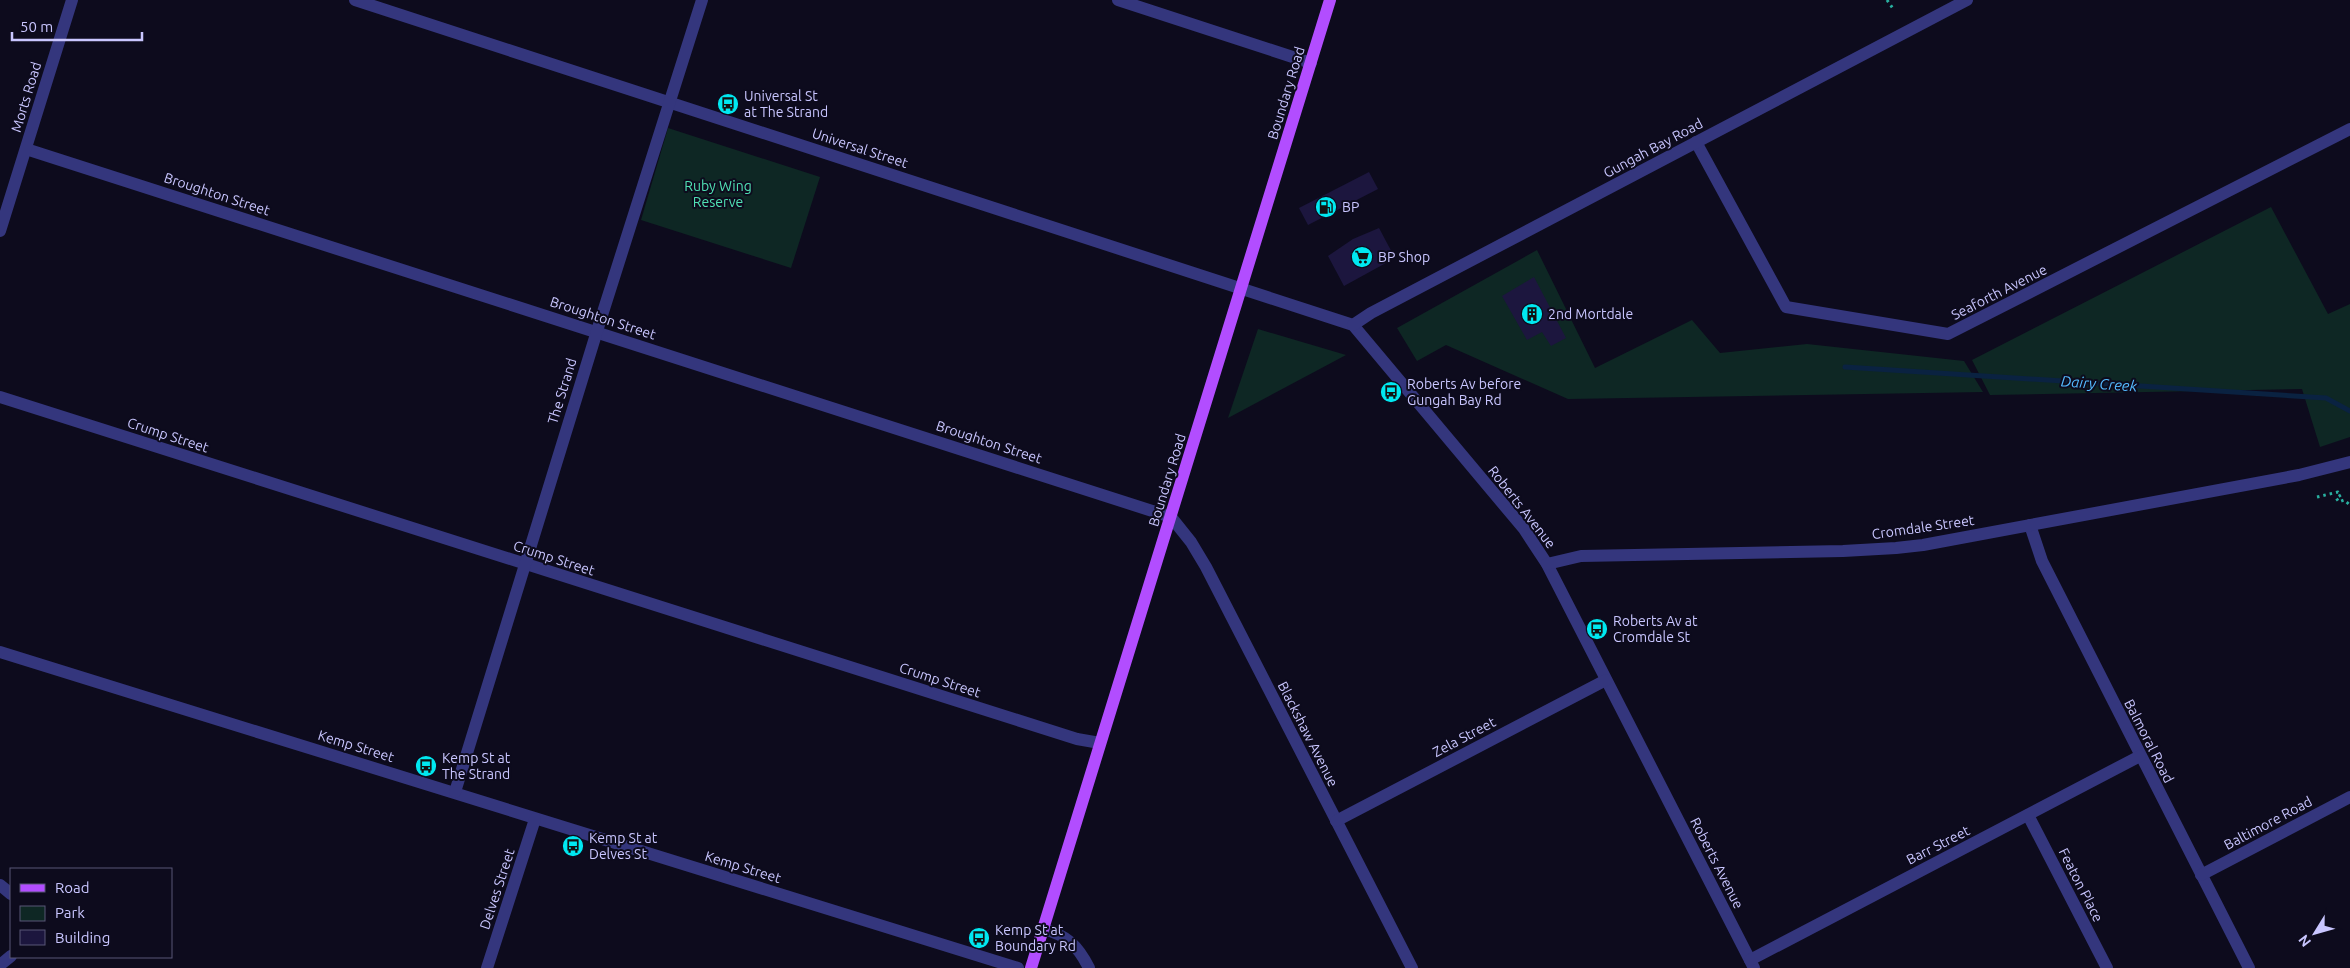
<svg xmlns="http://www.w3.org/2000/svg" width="2350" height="968" font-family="Ubuntu,sans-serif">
	<rect width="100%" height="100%" fill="#0d0b1d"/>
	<g fill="#0e2724">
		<path d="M668,128l152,49 -29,91 -150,-48z"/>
		<path d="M2271,207l57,107 22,-10v133l-30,10 -18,-58 -312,6 -18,-35z"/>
		<path d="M1537,250l58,118 97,-48 28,33 87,-9 157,17 19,31 -415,7 -122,-54 -29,16 -20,-33z"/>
		<path d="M1258,329l88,26 -118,63z"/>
	</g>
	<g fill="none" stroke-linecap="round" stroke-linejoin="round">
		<path stroke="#0a2241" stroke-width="5" d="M1845,367l481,31 24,13"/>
	</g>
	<g fill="#1c163e">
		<path d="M1369,172l9,17 -70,36 -9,-17z"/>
		<path d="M1379,228l16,30 -51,28 -16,-30 25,-17z"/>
		<path d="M1534,277l32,61 -15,8 -9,-14 -15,8 -25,-44z"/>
	</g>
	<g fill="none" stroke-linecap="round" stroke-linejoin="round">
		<g stroke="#29b0a0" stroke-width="3" stroke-dasharray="2.5 4" stroke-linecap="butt">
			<path d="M1887,0l7,10"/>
			<path d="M2317,497l21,-5 3,3 -5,3 3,4 5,-2 6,5"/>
		</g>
		<g stroke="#34367d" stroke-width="12">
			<path d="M355,0l998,325 171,204 23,35 207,404"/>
			<path d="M1118,0l193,63"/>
			<path d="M1696,142l90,165 162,27 402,-205"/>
			<path d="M26,149l1145,368 20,25 15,25 206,401"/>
			<path d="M0,231l72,-231"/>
			<path d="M1353,325l18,-12 596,-313"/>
			<path d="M0,397l1077,342 23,4"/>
			<path d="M2030,525l12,36 207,407"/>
			<path d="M1547,564l34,-8 262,-5 53,-3 27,-3 376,-70 51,-13"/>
			<path d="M0,652l1018,316"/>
			<path d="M455,792l142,-461 105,-331"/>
			<path d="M2028,815l79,153"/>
			<path d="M1336,821l270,-141"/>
			<path d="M2201,875l149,-78"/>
			<path d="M0,885l11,9"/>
			<path d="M1043,929c24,6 35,17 46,39"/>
			<path d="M1750,960l390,-204"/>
			<path d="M0,965l11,-9"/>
			<path d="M487,968l48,-149"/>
		</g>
		<path stroke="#b24dff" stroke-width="12" d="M1031,968l299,-968"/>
	</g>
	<defs>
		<g id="bus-disc" transform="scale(1.125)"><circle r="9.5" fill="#00e8f1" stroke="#0d0b1d"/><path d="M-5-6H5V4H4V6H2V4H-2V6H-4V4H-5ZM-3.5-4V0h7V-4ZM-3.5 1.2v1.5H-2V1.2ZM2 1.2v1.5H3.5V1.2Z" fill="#111"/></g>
		<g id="fuel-disc" transform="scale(1.125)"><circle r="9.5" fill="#00e8f1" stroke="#0d0b1d"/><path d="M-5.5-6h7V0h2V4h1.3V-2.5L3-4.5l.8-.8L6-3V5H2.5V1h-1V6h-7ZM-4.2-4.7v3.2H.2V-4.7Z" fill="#111"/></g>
		<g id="supermarket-disc" transform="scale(1.125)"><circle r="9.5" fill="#00e8f1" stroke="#0d0b1d"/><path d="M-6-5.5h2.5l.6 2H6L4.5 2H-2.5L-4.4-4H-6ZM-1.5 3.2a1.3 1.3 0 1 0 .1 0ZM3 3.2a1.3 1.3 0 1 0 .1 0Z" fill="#111"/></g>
		<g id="building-disc" transform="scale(1.125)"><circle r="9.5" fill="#00e8f1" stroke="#0d0b1d"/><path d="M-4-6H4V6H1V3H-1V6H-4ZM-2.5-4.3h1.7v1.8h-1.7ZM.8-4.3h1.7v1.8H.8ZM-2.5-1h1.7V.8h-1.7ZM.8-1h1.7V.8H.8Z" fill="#111"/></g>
	</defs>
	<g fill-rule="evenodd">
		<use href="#bus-disc" x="728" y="104"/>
		<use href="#fuel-disc" x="1326" y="207"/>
		<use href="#supermarket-disc" x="1362" y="257"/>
		<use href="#building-disc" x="1532" y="314"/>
		<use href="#bus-disc" x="1391" y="392"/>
		<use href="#bus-disc" x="1597" y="629"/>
		<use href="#bus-disc" x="426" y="766"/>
		<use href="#bus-disc" x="573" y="846"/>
		<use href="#bus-disc" x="979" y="938"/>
	</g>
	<g text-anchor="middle" stroke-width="4" stroke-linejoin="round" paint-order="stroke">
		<g font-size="14" fill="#c9c6ff" stroke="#0d0b1d">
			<text transform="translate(1286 93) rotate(-73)" y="5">Boundary Road</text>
			<text transform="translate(26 97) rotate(-73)" y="5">Morts Road</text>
			<text transform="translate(860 148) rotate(18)" y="5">Universal Street</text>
			<text transform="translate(1653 148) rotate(-28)" y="5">Gungah Bay Road</text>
			<text transform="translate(217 194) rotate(18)" y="5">Broughton Street</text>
			<text transform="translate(1999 292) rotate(-27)" y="5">Seaforth Avenue</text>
			<text transform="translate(603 318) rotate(18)" y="5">Broughton Street</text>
			<text transform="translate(562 391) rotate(-73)" y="5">The Strand</text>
			<text transform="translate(168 435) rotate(18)" y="5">Crump Street</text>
			<text transform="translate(989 442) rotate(18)" y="5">Broughton Street</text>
			<text transform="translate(1167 480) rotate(-73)" y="5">Boundary Road</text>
			<text transform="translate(1522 507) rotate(52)" y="5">Roberts Avenue</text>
			<text transform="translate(1923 527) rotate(-8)" y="5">Cromdale Street</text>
			<text transform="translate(554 558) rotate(18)" y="5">Crump Street</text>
			<text transform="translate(940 680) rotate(18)" y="5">Crump Street</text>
			<text transform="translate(1308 734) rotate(63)" y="5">Blackshaw Avenue</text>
			<text transform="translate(1464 737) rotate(-28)" y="5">Zela Street</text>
			<text transform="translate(2149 741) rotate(63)" y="5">Balmoral Road</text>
			<text transform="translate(356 746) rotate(17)" y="5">Kemp Street</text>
			<text transform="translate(2268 823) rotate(-28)" y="5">Baltimore Road</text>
			<text transform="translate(1938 845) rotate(-27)" y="5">Barr Street</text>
			<text transform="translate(1717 863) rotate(63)" y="5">Roberts Avenue</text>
			<text transform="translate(743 867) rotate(17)" y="5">Kemp Street</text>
			<text transform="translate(2081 885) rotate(63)" y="5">Featon Place</text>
			<text transform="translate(497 889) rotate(-72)" y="5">Delves Street</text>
		</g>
		<g font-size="14" fill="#c9c6ff" stroke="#0d0b1d" text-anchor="start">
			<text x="744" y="101">Universal St<tspan x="744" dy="16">at The Strand</tspan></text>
			<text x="1342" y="212">BP</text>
			<text x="1378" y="262">BP Shop</text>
			<text x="1548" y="319">2nd Mortdale</text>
			<text x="1407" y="389">Roberts Av before<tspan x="1407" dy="16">Gungah Bay Rd</tspan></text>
			<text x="1613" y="626">Roberts Av at<tspan x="1613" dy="16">Cromdale St</tspan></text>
			<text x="442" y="763">Kemp St at<tspan x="442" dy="16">The Strand</tspan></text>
			<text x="589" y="843">Kemp St at<tspan x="589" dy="16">Delves St</tspan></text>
			<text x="995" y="935">Kemp St at<tspan x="995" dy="16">Boundary Rd</tspan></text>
		</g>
		<g font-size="14" fill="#50e1b4" stroke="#0d0b1d">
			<text x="718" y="191">Ruby Wing<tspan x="718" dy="16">Reserve</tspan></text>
		</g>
		<g font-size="15" font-style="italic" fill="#54baff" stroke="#0d0b1d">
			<text transform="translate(2099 384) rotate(4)" y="5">Dairy Creek</text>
		</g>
	</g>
	<rect x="10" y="868" width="162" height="90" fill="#0d0b1d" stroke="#585677"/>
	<rect x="20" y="884" width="25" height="8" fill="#b24dff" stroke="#585677"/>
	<text x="55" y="893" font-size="15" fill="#c9c6ff">Road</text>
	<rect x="20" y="906" width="25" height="15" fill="#0e2724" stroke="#585677"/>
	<text x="55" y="918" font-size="15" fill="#c9c6ff">Park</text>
	<rect x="20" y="930" width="25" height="15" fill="#1c163e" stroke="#585677"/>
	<text x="55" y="943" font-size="15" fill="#c9c6ff">Building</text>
	<g transform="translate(2315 933) rotate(233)" stroke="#0d0b1d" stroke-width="4" paint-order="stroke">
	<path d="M0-4L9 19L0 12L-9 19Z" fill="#c9c6ff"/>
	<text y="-8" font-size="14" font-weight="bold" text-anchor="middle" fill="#c9c6ff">N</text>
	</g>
	<path d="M12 32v8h130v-8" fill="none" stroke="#c9c6ff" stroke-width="2.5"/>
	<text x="20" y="32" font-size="15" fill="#c9c6ff" stroke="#0d0b1d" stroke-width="4" paint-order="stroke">50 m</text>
</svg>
